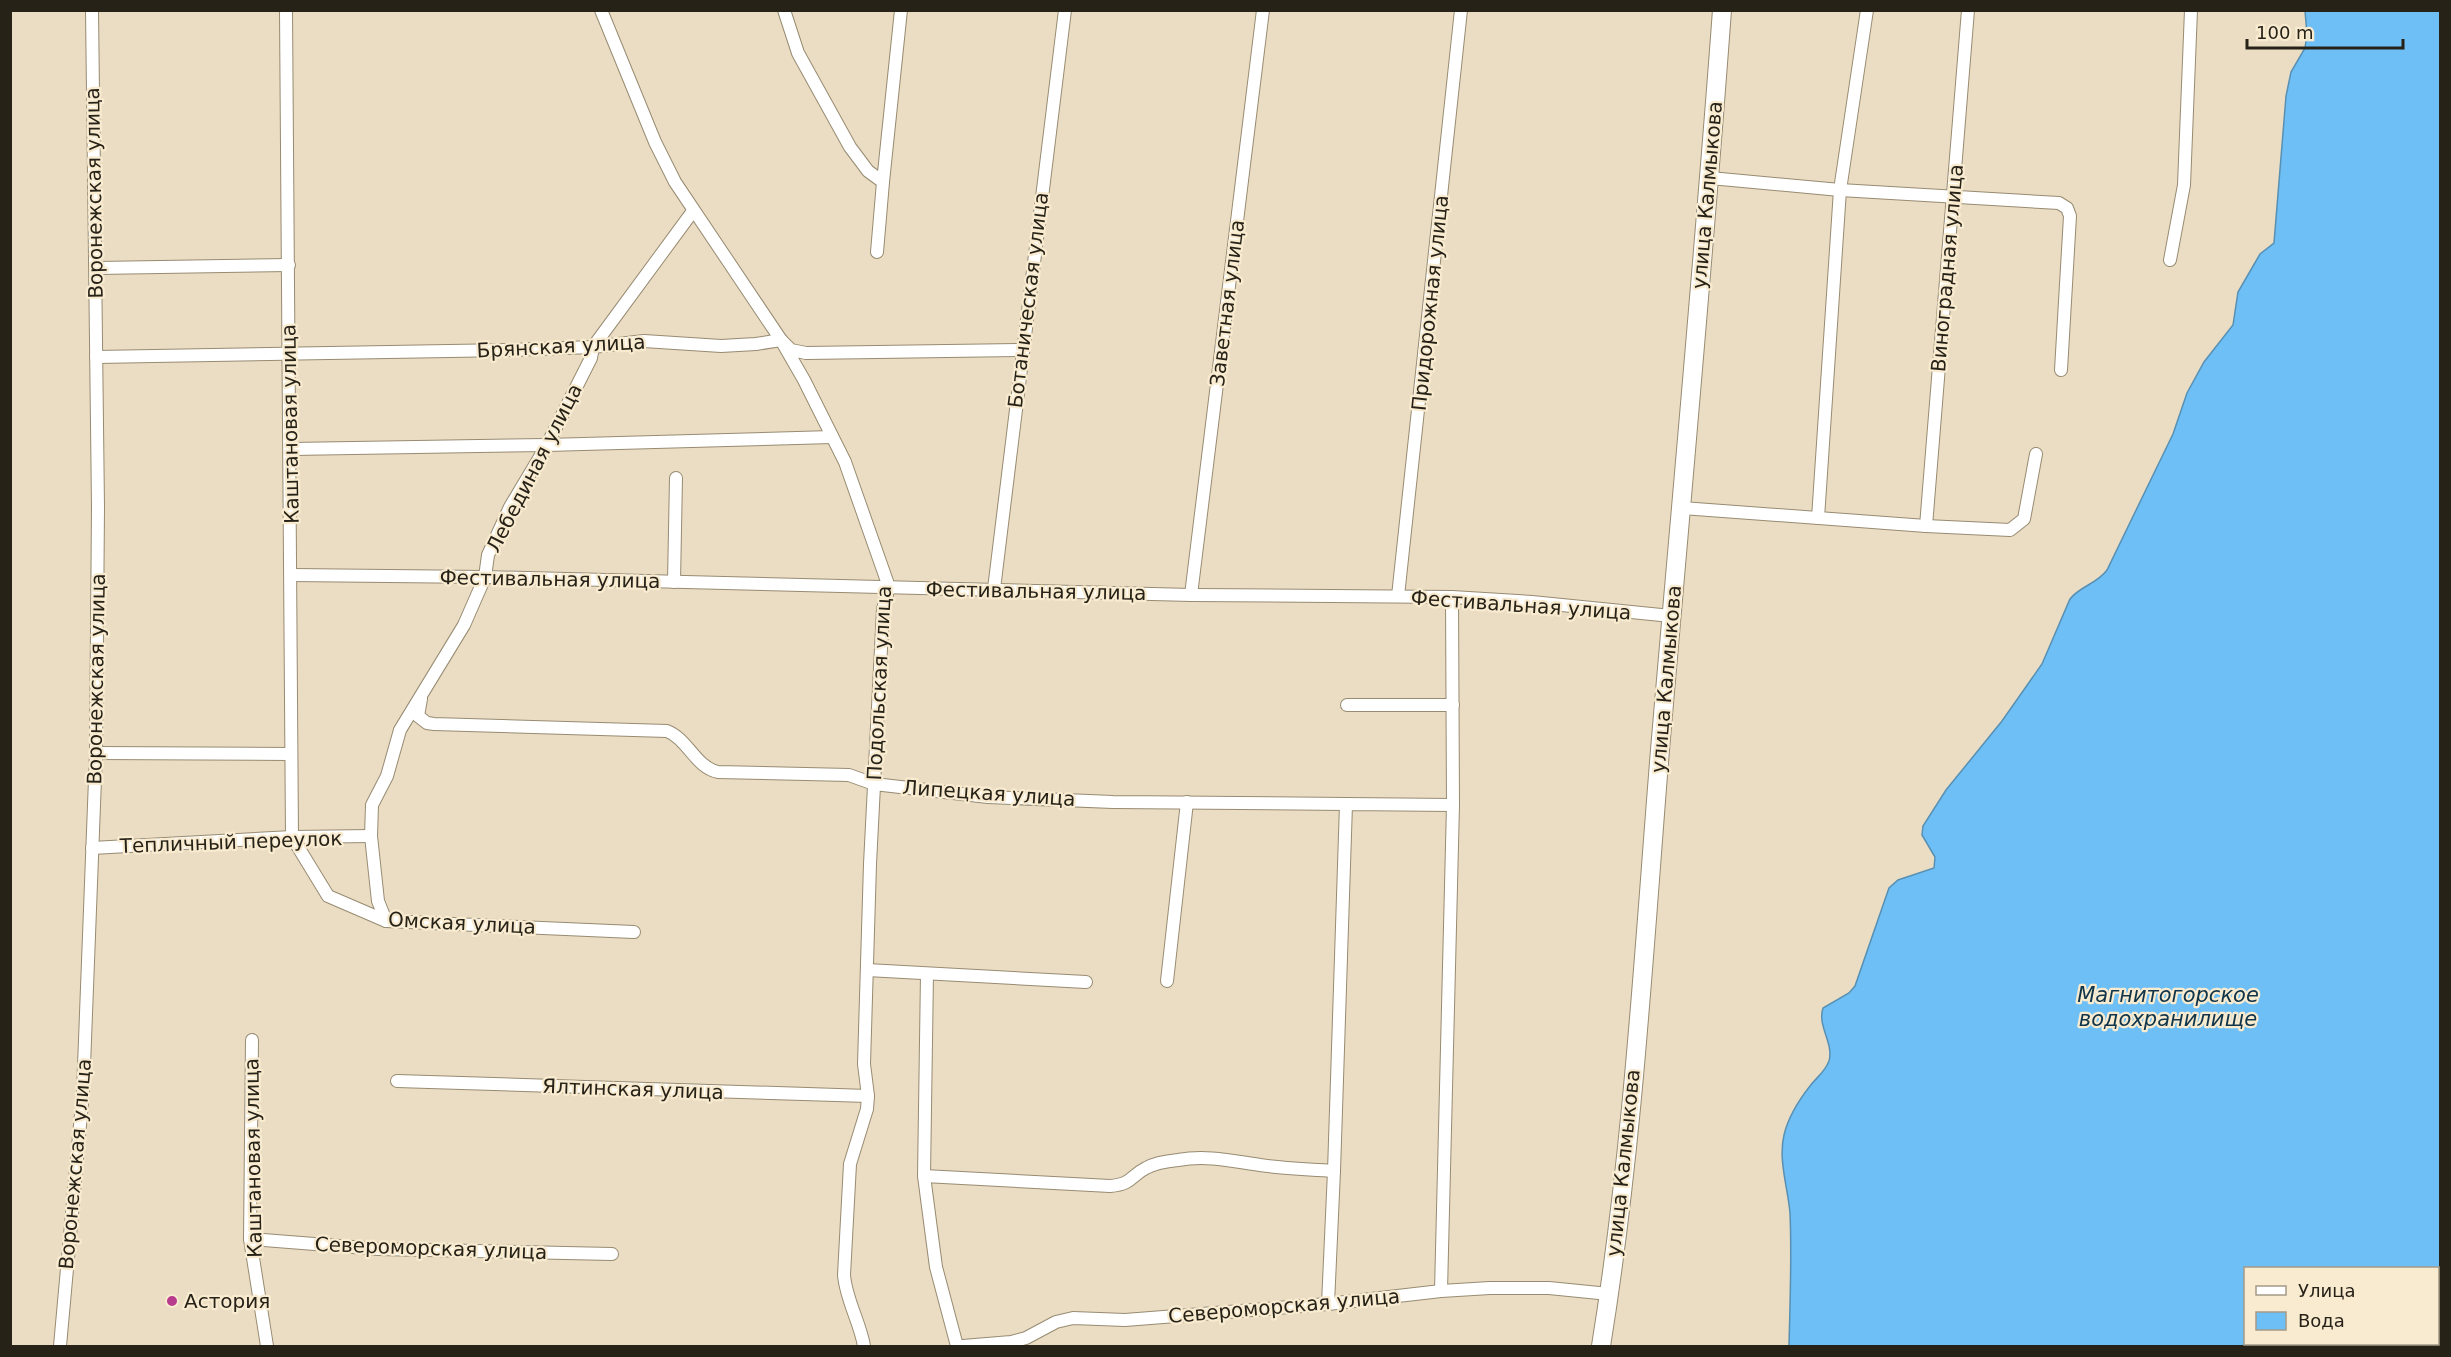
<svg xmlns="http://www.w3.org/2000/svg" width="2451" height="1357" font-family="'DejaVu Sans',sans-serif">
	<rect width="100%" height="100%" fill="#ebddc3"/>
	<path fill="#6dbff6" stroke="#5890b3" stroke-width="1.5" fill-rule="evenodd" d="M2305,11h135v1335h-651c1,-44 3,-89 1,-133 -2,-25 -12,-53 -6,-78 4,-17 15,-35 26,-49 6,-8 15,-14 19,-25 5,-18 -12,-35 -6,-53l26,-15 6,-7 34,-98 9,-8 36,-12 1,-11 -13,-22 1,-9 23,-36 56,-69 40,-57 28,-65c10,-13 27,-15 37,-29l66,-136 14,-41 17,-31 29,-37 5,-33 22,-38 14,-11 12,-147 5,-24 14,-24 2,-14zM2246,1268h192v76h-192z"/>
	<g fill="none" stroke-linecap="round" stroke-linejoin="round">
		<g stroke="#978b72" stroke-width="14">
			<g id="minor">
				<path d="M286,10l6,827 36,59 58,25 248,11"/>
				<path d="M601,10l54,132 20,40 106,158 23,40 41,82 44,125 -6,22 -13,255 -6,200 4,32 -1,13 -17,55 -6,111c2,25 16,47 20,71"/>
				<path d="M784,10l14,43 52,94 18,24 15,11 18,-172"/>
				<path d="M1710,178l130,12 219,13 8,5 3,8 -9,154"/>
				<path d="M877,252l6,-70"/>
				<path d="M2170,260l14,-75 7,-175"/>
				<path d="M97,268l192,-3"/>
				<path d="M96,357l413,-7 84,-3 51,-6 77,5 35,-2 25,-4 10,10 15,3 215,-3"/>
				<path d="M291,449l256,-4 285,-8"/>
				<path d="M1682,508l244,18 84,4 14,-11 12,-65"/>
				<path d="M1818,518l22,-328 27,-180"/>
				<path d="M1926,526l42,-516"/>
				<path d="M291,575l194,2 706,18 261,2 80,5 139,14"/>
				<path d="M674,582l2,-104"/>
				<path d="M994,589l71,-579"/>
				<path d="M1191,595l72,-585"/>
				<path d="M1398,596l63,-586"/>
				<path d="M421,699l-3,17 9,7 7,1 233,7c21,8 28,36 51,41l131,3 25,9 114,13 125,5 233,2"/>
				<path d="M1347,705h106"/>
				<path d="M96,753l194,1"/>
				<path d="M92,848l200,-11 79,-1"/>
				<path d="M386,921l-8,-20 -7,-65 1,-31 15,-29 13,-46 64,-105 21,-48 3,-22 22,-48 37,-62 44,-87 2,-11 100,-136"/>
				<path d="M867,970l219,12"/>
				<path d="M927,974l-3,202 12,91 21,79"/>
				<path d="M1167,981l20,-179"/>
				<path d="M252,1040l-2,199 17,107"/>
				<path d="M397,1081l471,15"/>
				<path d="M924,1176l186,10c23,-2 20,-10 36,-18 9,-5 22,-7 32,-8 29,-5 54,1 82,5 25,4 50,4 74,6"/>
				<path d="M250,1239l128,10 234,5"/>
				<path d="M1441,1291l12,-486 -1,-208"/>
				<path d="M1328,1304l6,-133 12,-367 107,1"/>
				<path d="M60,1346l23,-254 13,-339 2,-246 -6,-497"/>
				<path d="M963,1346l48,-4 15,-4 30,-16 17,-4 52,2 203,-16 113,-13 49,-3h59l60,6"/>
			</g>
		</g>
		<g stroke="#978b72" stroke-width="20">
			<path id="secondary" d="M1601,1346c32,-197 43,-398 59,-596 21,-247 44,-493 62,-740"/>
		</g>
		<use href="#minor" stroke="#fff" stroke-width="12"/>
		<use href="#secondary" stroke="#fff" stroke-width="18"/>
	</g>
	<circle fill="#b73c8d" stroke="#f8ebd0" stroke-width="2" cx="172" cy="1301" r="6"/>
	<g text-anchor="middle" stroke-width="4.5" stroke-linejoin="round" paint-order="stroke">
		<g font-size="20" fill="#272218" stroke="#f8ebd0">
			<text transform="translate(94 193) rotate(-91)" y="7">Воронежская улица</text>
			<text transform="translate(1707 195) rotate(-85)" y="7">улица Калмыкова</text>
			<text transform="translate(1947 268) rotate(-85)" y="7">Виноградная улица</text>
			<text transform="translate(1028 300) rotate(-83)" y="7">Ботаническая улица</text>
			<text transform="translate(1227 303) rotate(-83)" y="7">Заветная улица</text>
			<text transform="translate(1430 303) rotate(-84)" y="7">Придорожная улица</text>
			<text transform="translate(561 346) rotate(-3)" y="7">Брянская улица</text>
			<text transform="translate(290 424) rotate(-91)" y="7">Каштановая улица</text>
			<text transform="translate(534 468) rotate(-63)" y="7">Лебединая улица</text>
			<text transform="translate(550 579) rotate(1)" y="7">Фестивальная улица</text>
			<text transform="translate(1036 591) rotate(1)" y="7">Фестивальная улица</text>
			<text transform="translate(1521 605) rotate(4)" y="7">Фестивальная улица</text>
			<text transform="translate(96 679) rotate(-89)" y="7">Воронежская улица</text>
			<text transform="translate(1666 679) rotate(-85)" y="7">улица Калмыкова</text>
			<text transform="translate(879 683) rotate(-87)" y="7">Подольская улица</text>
			<text transform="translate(989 793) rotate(4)" y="7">Липецкая улица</text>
			<text transform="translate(231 842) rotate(-2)" y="7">Тепличный переулок</text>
			<text transform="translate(462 923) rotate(3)" y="7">Омская улица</text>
			<text transform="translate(633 1089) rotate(2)" y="7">Ялтинская улица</text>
			<text transform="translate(253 1158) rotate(-91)" y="7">Каштановая улица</text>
			<text transform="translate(1623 1163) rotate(-84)" y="7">улица Калмыкова</text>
			<text transform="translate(75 1164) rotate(-85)" y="7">Воронежская улица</text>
			<text transform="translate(431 1248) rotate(2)" y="7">Североморская улица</text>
			<text transform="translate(1284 1306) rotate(-5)" y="7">Североморская улица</text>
		</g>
		<g font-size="20" fill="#272218" stroke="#f8ebd0" text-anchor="start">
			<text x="184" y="1308">Астория</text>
		</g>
		<g font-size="21" font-style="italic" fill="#10344a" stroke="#f8ebd0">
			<text x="2168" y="1002">Магнитогорское<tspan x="2168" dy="24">водохранилище</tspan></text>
		</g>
	</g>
	<rect width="2451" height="1357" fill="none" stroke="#272218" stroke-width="24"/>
	<rect x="2244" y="1267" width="195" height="78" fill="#f8ebd0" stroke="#a49b86" stroke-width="1.5"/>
	<rect x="2256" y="1286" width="30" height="9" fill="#ffffff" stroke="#a49b86" stroke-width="1.5"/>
	<text x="2298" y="1297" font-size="18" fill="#272218">Улица</text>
	<rect x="2256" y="1312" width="30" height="18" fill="#6dbff6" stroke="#a49b86" stroke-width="1.5"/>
	<text x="2298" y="1327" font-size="18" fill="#272218">Вода</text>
	<path d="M2247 39v9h156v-9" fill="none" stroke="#272218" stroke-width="3"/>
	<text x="2256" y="39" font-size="18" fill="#272218" stroke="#f8ebd0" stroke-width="4.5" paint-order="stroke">100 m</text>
</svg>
